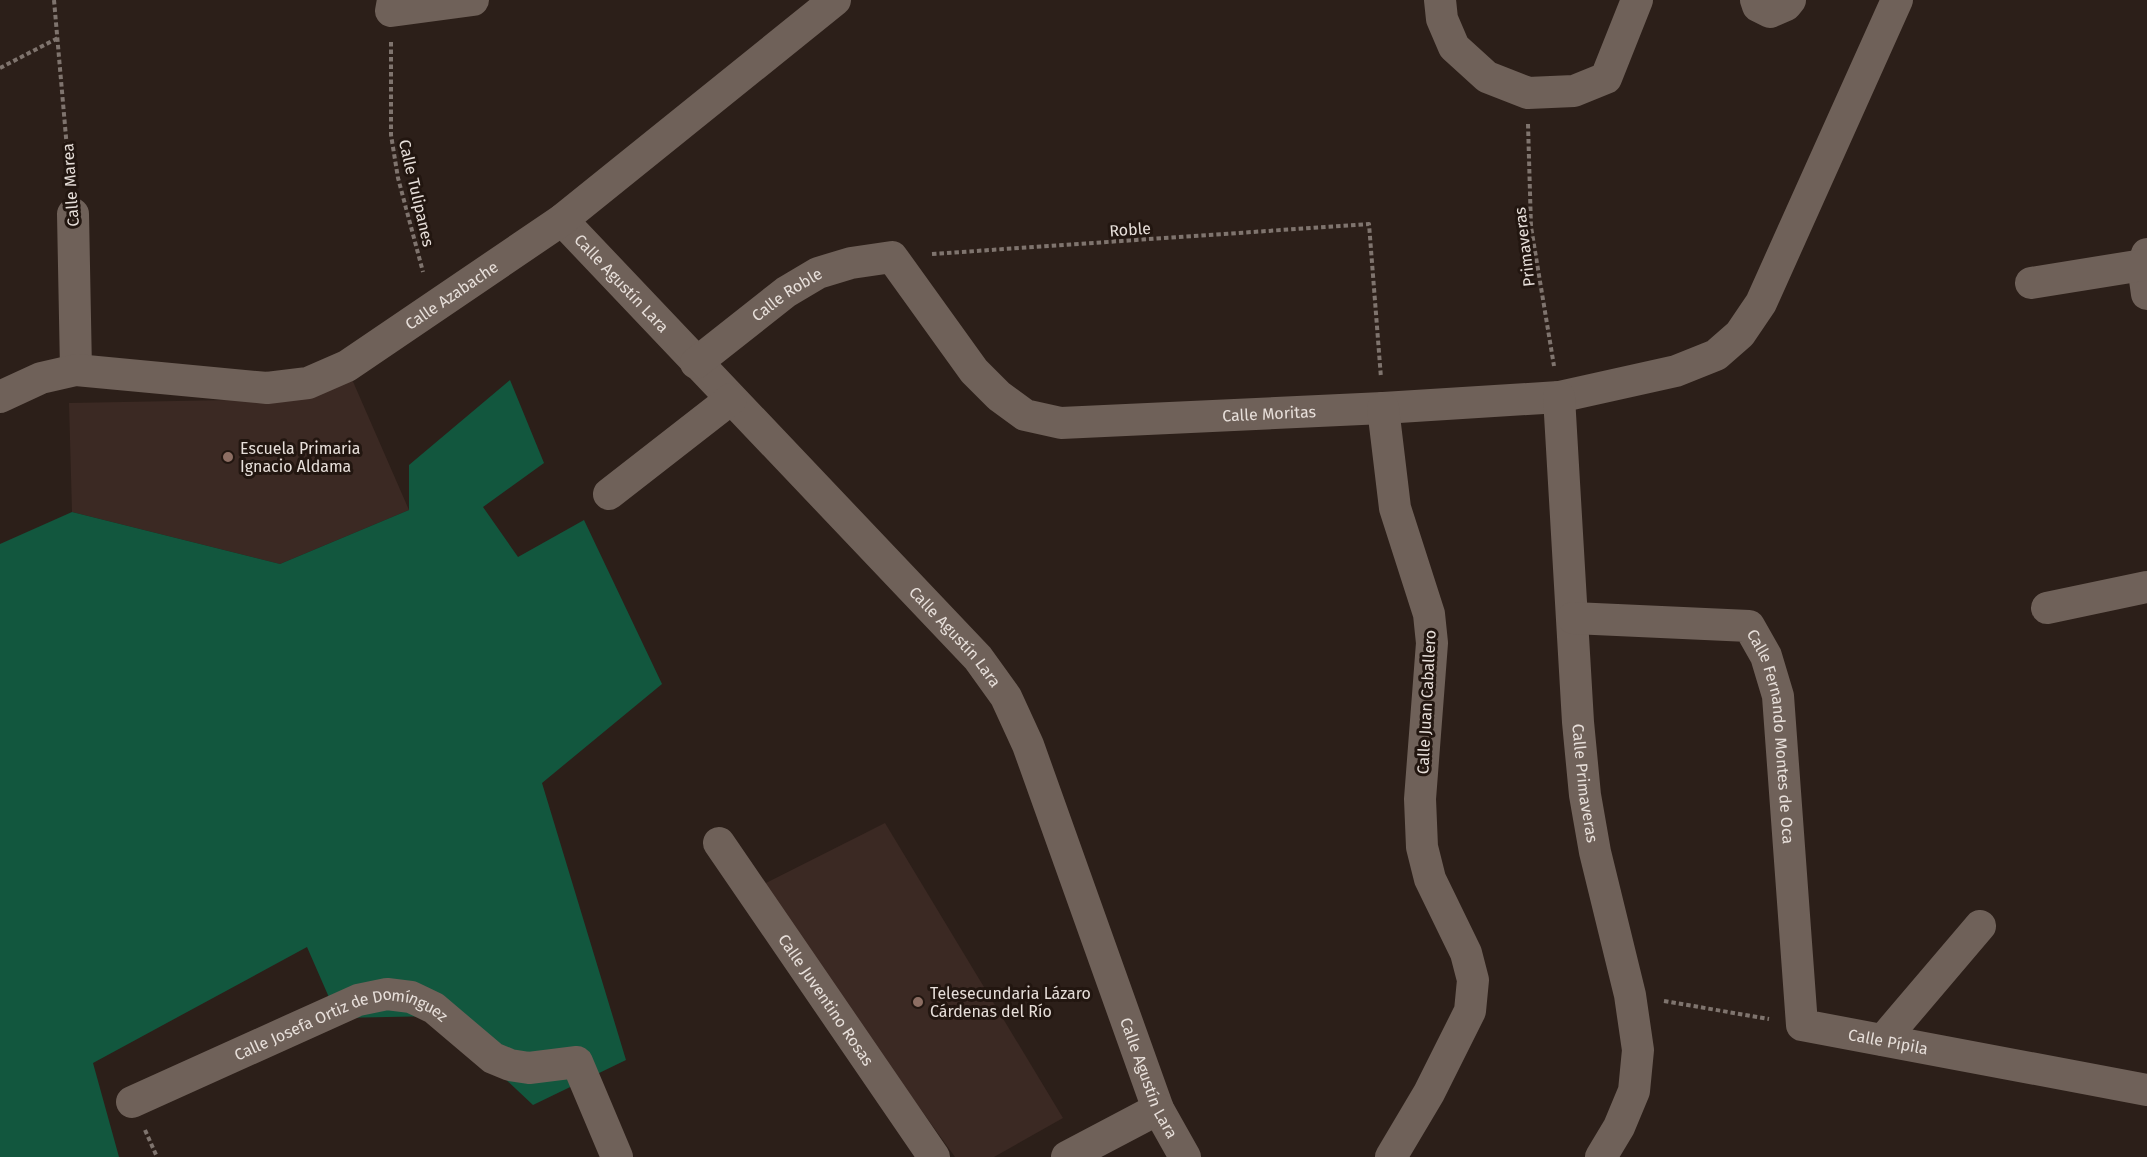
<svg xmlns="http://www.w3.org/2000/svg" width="2147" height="1157" font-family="'Fira Sans',sans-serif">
	<rect width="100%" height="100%" fill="#2c1f19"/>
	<g fill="#3b2923">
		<path d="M351,377l58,133 -129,54 -208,-52 -3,-109 213,-4z"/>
		<path d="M885,823l178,295 -69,39h-39l-195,-271z"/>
	</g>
	<path fill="#12573e" d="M510,380l34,83 -61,44 35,50 66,-37 78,164 -120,99 84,277 -93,45 -95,-89 -100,2 -31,-71 -214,116 26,94h-119v-613l72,-32 208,52 129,-54v-45z"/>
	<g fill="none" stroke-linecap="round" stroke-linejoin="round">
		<g stroke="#7f746e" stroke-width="4" stroke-dasharray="4.5 3" stroke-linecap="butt">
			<path d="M54,0l16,183"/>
			<path d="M391,42v93l7,43 25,94"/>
			<path d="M0,68l58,-30"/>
			<path d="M1528,124l3,103 23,139"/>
			<path d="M932,254l437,-30 12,154"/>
			<path d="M1664,1001l105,18"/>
			<path d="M145,1130l12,27"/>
		</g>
		<g stroke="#6f6159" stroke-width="32">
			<path d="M393,0l-2,11 82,-11"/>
			<path d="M1440,0l2,19 12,28 33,30 41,16 46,-2 32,-13 31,-78"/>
			<path d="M1756,0l2,6 12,6 16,-7 4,-5"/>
			<path d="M73,214l3,156"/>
			<path id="s1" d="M562,220l416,438 28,39 22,48 130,364 27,48"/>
			<path d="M2147,254l-4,11 4,29"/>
			<path d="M2031,283l112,-18"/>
			<path id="s2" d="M696,363l90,-71 32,-19 33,-10 41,-6 82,114 25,25 26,19 36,8 322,-15 176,-11 117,-26 40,-16 24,-21 21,-31 136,-303"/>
			<path id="s3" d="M0,397l41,-19 35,-8 191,18 41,-5 39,-17 215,-146 273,-220"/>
			<path id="s4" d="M1559,397l19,325 7,73 10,57 35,143 8,55 -4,41 -15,36 -18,30"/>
			<path d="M1383,408l12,100 34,106 3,29 -12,156 2,48 8,32 36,74 7,27 -3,31 -41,82 -38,64"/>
			<path d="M609,494l122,-95"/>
			<path d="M2047,608l100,-21"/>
			<path id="s5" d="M1573,618l176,8 17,30 12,40 24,329 345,65"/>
			<path id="s6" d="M719,843l215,314"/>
			<path d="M1883,1040l97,-114"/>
			<path id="s7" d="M132,1102l226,-102 29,-6 24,3 23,11 59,50 17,7 19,3 48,-6 40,95"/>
			<path d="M1067,1157l91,-48"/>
		</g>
	</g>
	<g fill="#8d6e63" stroke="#221610" stroke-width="2">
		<circle cx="228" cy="457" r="6"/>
		<circle cx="918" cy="1002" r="6"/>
	</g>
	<g text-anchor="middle" stroke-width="6" stroke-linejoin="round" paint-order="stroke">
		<g font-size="16" fill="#e7dfda" stroke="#221610">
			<text transform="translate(70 185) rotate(-94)" y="6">Calle Marea</text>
			<text transform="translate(417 193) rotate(77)" y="6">Calle Tulipanes</text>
			<text transform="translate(1130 229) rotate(-4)" y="6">Roble</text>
			<text transform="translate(1524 247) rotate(-97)" y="6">Primaveras</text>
			<text dy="6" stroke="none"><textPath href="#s1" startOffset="87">Calle Agustín Lara</textPath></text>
			<text dy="6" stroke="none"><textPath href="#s3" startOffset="483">Calle Azabache</textPath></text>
			<text dy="6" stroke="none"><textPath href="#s2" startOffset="114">Calle Roble</textPath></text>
			<text dy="6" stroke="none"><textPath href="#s2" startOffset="681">Calle Moritas</textPath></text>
			<text dy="6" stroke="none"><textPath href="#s1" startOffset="573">Calle Agustín Lara</textPath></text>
			<text transform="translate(1426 702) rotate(-87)" y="6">Calle Juan Caballero</text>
			<text dy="6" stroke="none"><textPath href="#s5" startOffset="291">Calle Fernando Montes de Oca</textPath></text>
			<text dy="6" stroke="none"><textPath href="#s4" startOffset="387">Calle Primaveras</textPath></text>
			<text dy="6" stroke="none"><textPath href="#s6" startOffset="190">Calle Juventino Rosas</textPath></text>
			<text dy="6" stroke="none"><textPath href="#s7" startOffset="228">Calle Josefa Ortiz de Domínguez</textPath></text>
			<text dy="6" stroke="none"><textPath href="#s5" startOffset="670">Calle Pípila</textPath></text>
			<text dy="6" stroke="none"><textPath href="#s1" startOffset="1059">Calle Agustín Lara</textPath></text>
		</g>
		<g font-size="16" fill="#e7dfda" stroke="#221610" text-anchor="start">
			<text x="240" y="454">Escuela Primaria<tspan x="240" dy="18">Ignacio Aldama</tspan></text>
			<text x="930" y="999">Telesecundaria Lázaro<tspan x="930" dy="18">Cárdenas del Río</tspan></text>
		</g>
	</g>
</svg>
